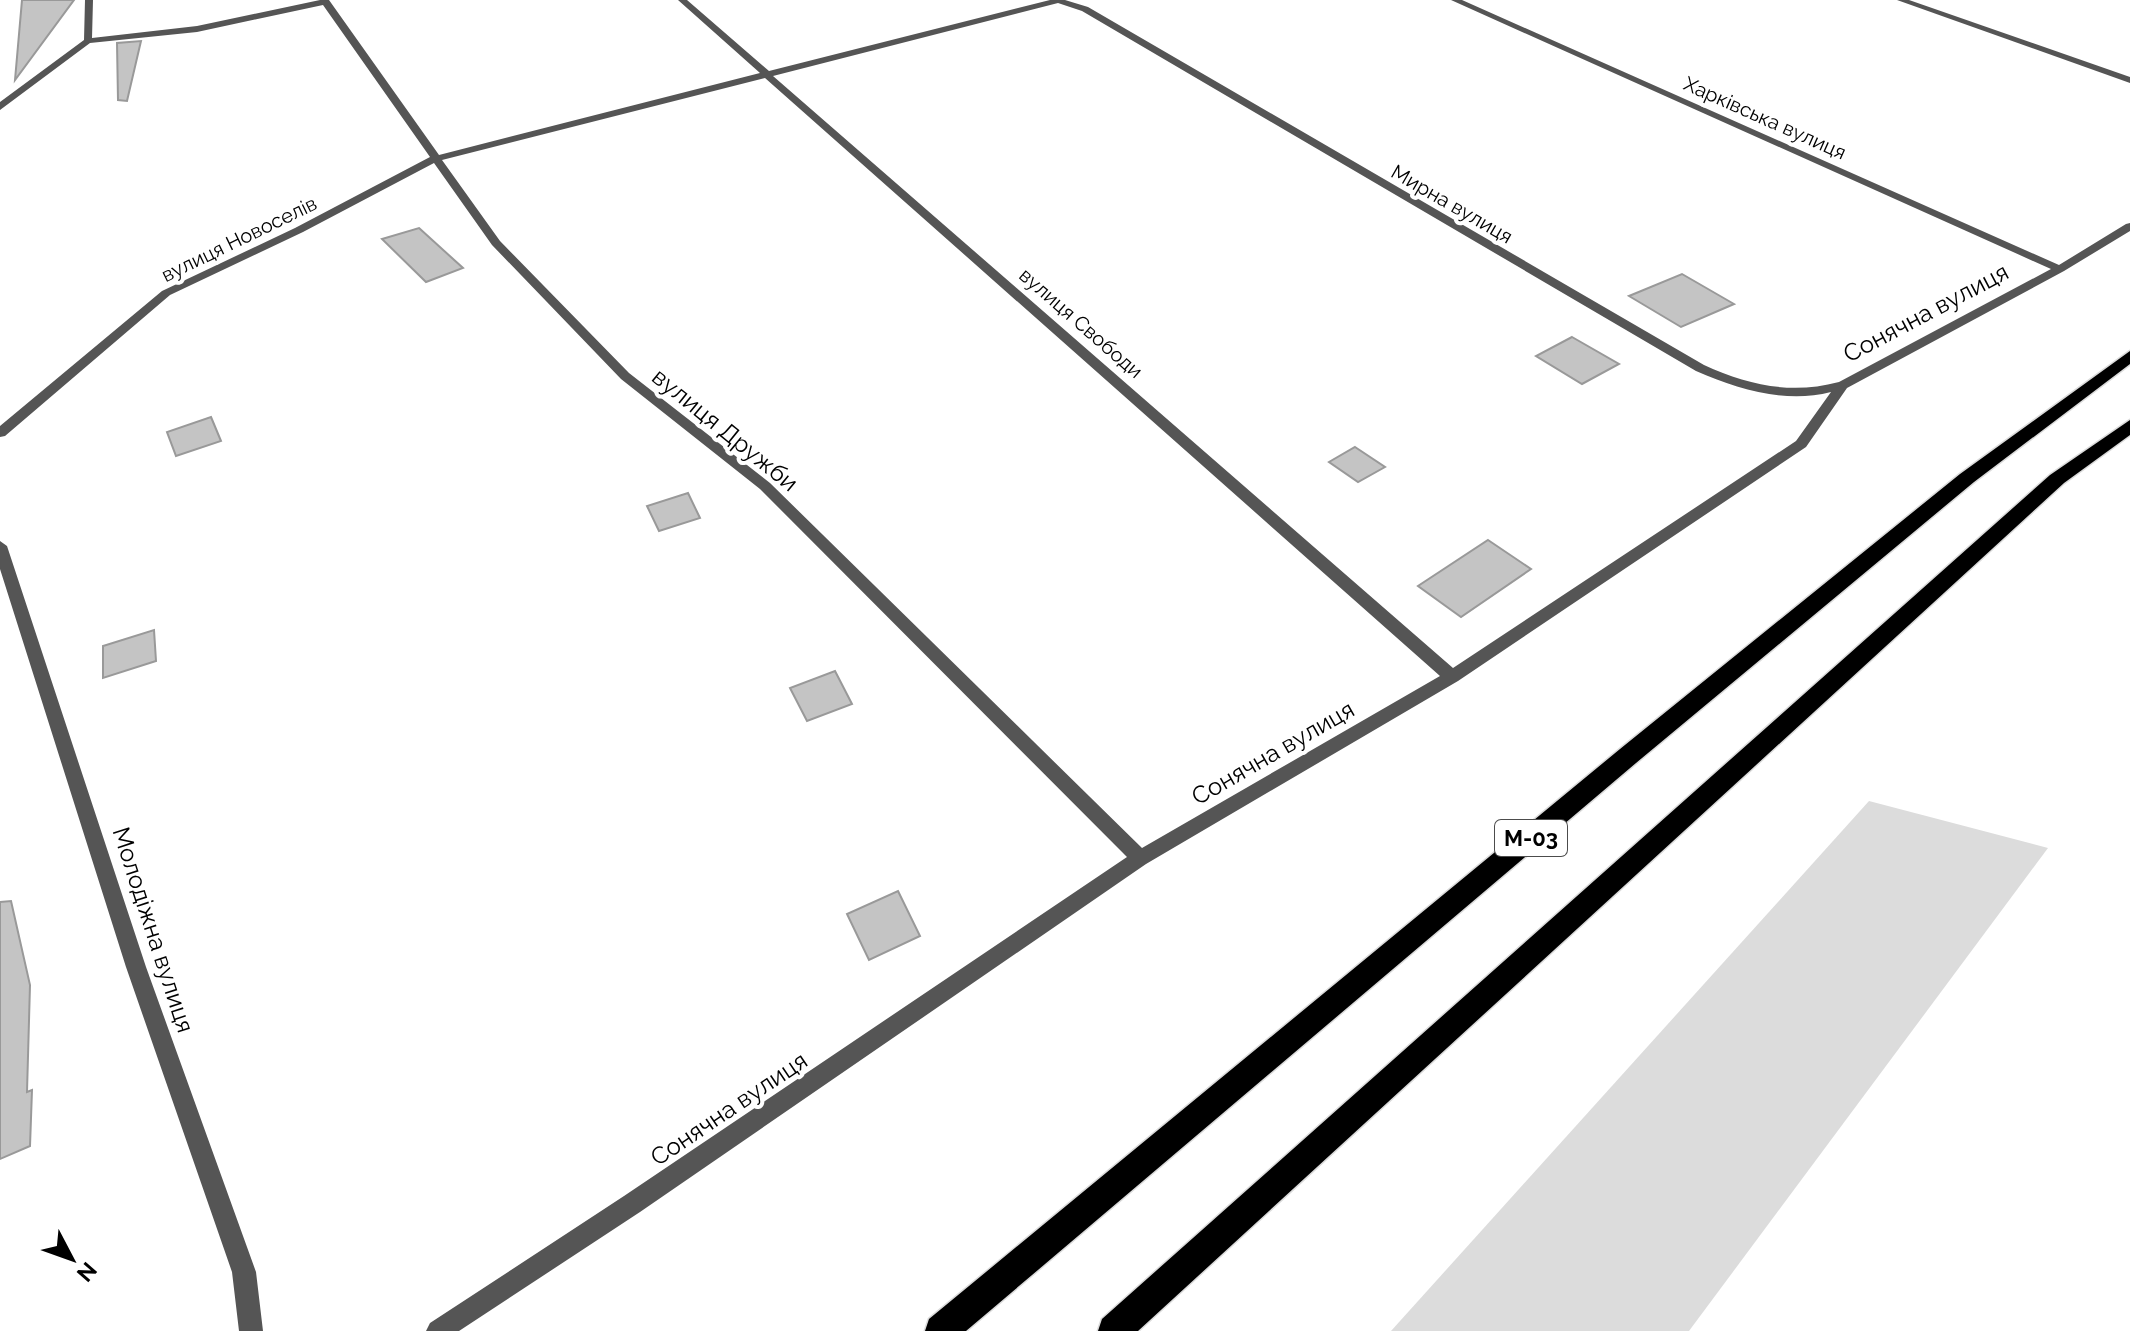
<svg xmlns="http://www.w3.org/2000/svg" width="2130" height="1331" font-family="Raleway,sans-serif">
	<rect width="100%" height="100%" fill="#fff"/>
	<path fill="#dcdcdc" d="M1869,801l179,47 -359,483h-298z"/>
	<g fill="#c4c4c4" stroke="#999" stroke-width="2">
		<path d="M22,0h52l-59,80z"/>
		<path d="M141,41l-14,60 -9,-1 -1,-57z"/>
		<path d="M419,228l44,40 -37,14 -44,-43z"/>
		<path d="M1682,274l52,30 -53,23 -52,-31z"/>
		<path d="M1572,337l47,27 -37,20 -46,-28z"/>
		<path d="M211,417l10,24 -45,15 -9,-24z"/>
		<path d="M1355,447l30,20 -27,15 -29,-20z"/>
		<path d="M688,493l12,25 -41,13 -12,-25z"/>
		<path d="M1488,540l43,29 -70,48 -43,-31z"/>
		<path d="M154,630l2,31 -53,17v-32z"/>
		<path d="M835,671l17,33 -45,17 -17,-33z"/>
		<path d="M898,891l22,45 -51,24 -22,-46z"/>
		<path d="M11,901l19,84 -3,107 5,-2 -2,56 -30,13v-257z"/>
	</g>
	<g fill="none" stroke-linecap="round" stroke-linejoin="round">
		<g stroke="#dbdbdb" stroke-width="3">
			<g id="trunk">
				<path d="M2130,351v13l-156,118 -338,281 -670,568h-41l4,-12 691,-570 340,-275z"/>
				<path d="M2130,420v15l-66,48 -926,848h-40l4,-12 948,-844z"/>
			</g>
		</g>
		<g fill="#555" fill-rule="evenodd">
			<path d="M85,0h8l-1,38 105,-12 123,-26h9l110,155 321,-82 -82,-73h9l82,71 281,-71h15l23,7 616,358c44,20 87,30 135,17l212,-113 -600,-269h11l597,265 67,-41 4,-1v8l-66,40 -217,117 -41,59 -348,234 -312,183 -506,348 -181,119h-33l4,-8 194,-127 503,-339 -367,-368 -139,-110 -129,-134 -58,-82 -131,69 -133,63 -165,141 -5,1v-11l162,-135 133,-63 135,-71 -107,-152 -126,27 -107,11 -90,67v-8l84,-62zM1058,3l24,8 614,360c42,18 89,33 135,21l-35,49 -343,227 -680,-592zM765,78l675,598 -298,172 -372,-365 -141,-110 -129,-132 -58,-81z"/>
			<path d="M1897,0h12l221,77v6z"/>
			<path d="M0,541l7,5 139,421 110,305 7,59h-24l-7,-59 -106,-305 -126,-398z"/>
		</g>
		<use href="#trunk" fill="#000" fill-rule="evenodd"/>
	</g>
	<g text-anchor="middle" stroke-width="8" stroke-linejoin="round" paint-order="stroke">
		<g font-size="20" fill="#000" stroke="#fff">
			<text transform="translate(1765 118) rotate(24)" y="7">Харківська вулиця</text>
			<text transform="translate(1452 204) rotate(30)" y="7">Мирна вулиця</text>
			<text transform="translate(239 239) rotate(-26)" y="7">вулиця Новоселів</text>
			<text transform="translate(1081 323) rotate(41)" y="7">вулиця Свободи</text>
		</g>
		<rect fill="#fff" stroke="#4c4c4c" stroke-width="2" x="1495" y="820" width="72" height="36" rx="6"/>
		<g font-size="22" font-weight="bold" fill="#000">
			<text x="1531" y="846">М-03</text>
		</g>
		<g font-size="24" fill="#000" stroke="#fff">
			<text transform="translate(1926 313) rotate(-28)" y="8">Сонячна вулиця</text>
			<text transform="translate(725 430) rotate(39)" y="8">вулиця Дружби</text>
			<text transform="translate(1273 753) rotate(-30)" y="8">Сонячна вулиця</text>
			<text transform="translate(153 930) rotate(72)" y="8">Молодіжна вулиця</text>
			<text transform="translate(729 1109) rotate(-34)" y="8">Сонячна вулиця</text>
		</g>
	</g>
	<g transform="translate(72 1259) rotate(131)" stroke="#ffffff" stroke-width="6" paint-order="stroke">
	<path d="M0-6L14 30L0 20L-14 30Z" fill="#000000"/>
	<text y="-12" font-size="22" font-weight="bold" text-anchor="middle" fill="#000000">N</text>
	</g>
</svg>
